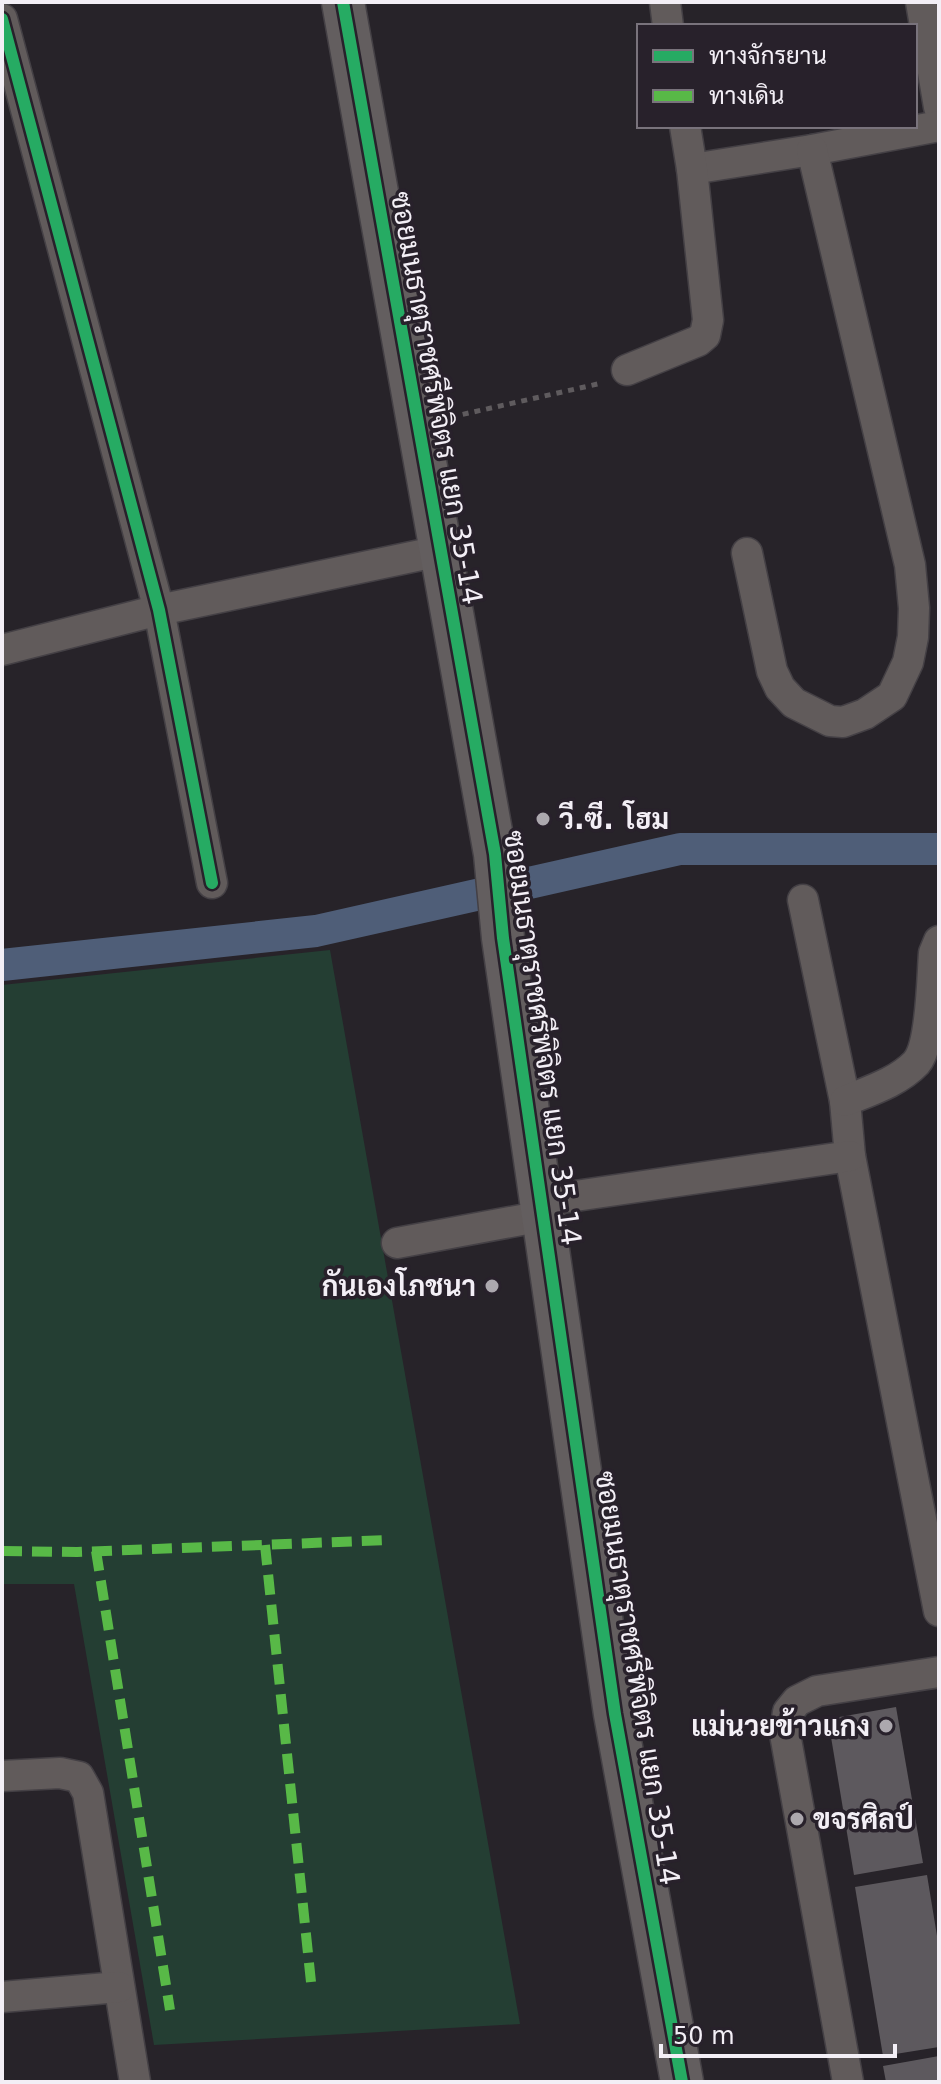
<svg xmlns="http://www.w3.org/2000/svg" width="941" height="2084" font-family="'DejaVu Sans',Sarabun,sans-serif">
	<rect width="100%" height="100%" fill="#272329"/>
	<path fill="#243e33" d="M330,950l190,1074 -366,21 -80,-461h-72v-599z"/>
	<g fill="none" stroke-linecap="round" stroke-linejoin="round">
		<path stroke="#4f5e78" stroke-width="32" d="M2,965l314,-34 364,-82h259"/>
	</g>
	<g fill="#5d595e">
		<path d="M896,1707l27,156 -69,12 -26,-156z"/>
		<path d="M927,1875l12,73v99l-56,9 -28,-169z"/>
		<path d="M939,2056v26h-53l-3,-16z"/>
	</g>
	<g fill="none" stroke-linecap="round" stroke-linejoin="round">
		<g stroke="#444045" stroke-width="33">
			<g id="street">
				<path d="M665,2l3,24"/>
				<path d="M921,2l18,105"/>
				<path d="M2,19l157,591 53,273"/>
				<path d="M692,169l120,-19 127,-24"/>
				<path d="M627,370l71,-29 7,-6 3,-15 -16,-151 -7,-43"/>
				<path d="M747,553l25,118 8,17 14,15 36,18 13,1 22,-8 27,-18 16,-34 5,-25 1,-29 -4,-43 -98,-415"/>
				<path d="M2,650l157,-40 281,-59"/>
				<path d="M803,900l42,201 5,55 89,455"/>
				<path d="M845,1101c24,-10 53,-19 71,-38 16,-18 16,-86 18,-110l5,-12"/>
				<path d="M541,1201l309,-45"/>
				<path d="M397,1243l146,-27"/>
				<path d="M2,1776l58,-3 19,4 9,16 47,289"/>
				<path d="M2,1997l117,-10"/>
				<path d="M848,2082l-63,-348 3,-22 9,-11 20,-10 122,-19"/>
			</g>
		</g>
		<g stroke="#444045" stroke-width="45">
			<path id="secondary" d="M343,2l152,852 8,84 112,776 67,368"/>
		</g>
		<path stroke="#5f5b5e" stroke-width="5" stroke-dasharray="6 6" stroke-linecap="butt" d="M451,417l151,-34"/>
		<use href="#street" stroke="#615b5b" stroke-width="30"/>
		<use href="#secondary" stroke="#635e5f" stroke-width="42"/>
		<g stroke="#58b947" stroke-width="10" stroke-dasharray="20 10" stroke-linecap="butt">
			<path d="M265,1545l46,437"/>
			<path d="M2,1551l75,1 313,-12"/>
			<path d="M96,1551l74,459"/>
		</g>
		<g stroke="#28212b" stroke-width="17">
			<g id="cycleway">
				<path d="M343,2l152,852 8,84 112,776 67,368"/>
				<path d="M2,19l157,591 53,273"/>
			</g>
		</g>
		<use href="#cycleway" stroke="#26ab63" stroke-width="12"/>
	</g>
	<g fill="#aca8ae" stroke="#28212b" stroke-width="3">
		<circle cx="543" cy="819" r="8"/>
		<circle cx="492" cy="1286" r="8"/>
		<circle cx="886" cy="1726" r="8"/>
		<circle cx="797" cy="1819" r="8"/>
	</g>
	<g text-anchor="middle" stroke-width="7" stroke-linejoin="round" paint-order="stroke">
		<g font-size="28" fill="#f3eff6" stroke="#28212b">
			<text transform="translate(437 398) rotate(80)" y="10">ซอยมนธาตุราชศรีพิจิตร แยก 35-14</text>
			<text transform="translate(543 1038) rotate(82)" y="10">ซอยมนธาตุราชศรีพิจิตร แยก 35-14</text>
			<text transform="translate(638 1678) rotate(81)" y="10">ซอยมนธาตุราชศรีพิจิตร แยก 35-14</text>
		</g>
		<g font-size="28" font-weight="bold" fill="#f3eff6" stroke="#28212b" text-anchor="start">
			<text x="559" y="829">วี.ซี. โฮม</text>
			<text x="476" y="1296" text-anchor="end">กันเองโภชนา</text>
			<text x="870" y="1736" text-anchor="end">แม่นวยข้าวแกง</text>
			<text x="813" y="1829">ขจรศิลป์</text>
		</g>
	</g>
	<rect width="941" height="2084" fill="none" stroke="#f3eff6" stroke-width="8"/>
	<rect x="637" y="24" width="280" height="104" fill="#28212b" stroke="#79737c" stroke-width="2"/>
	<rect x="653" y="50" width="40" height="12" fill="#26ab63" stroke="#79737c" stroke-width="2"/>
	<text x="709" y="64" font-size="24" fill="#f3eff6">ทางจักรยาน</text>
	<rect x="653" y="90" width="40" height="12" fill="#58b947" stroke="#79737c" stroke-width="2"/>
	<text x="709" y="104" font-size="24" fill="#f3eff6">ทางเดิน</text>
	<path d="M661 2044v12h234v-12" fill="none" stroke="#f3eff6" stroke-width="4"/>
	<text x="673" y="2044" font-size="24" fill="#f3eff6" stroke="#28212b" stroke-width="6" paint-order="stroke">50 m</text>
</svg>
